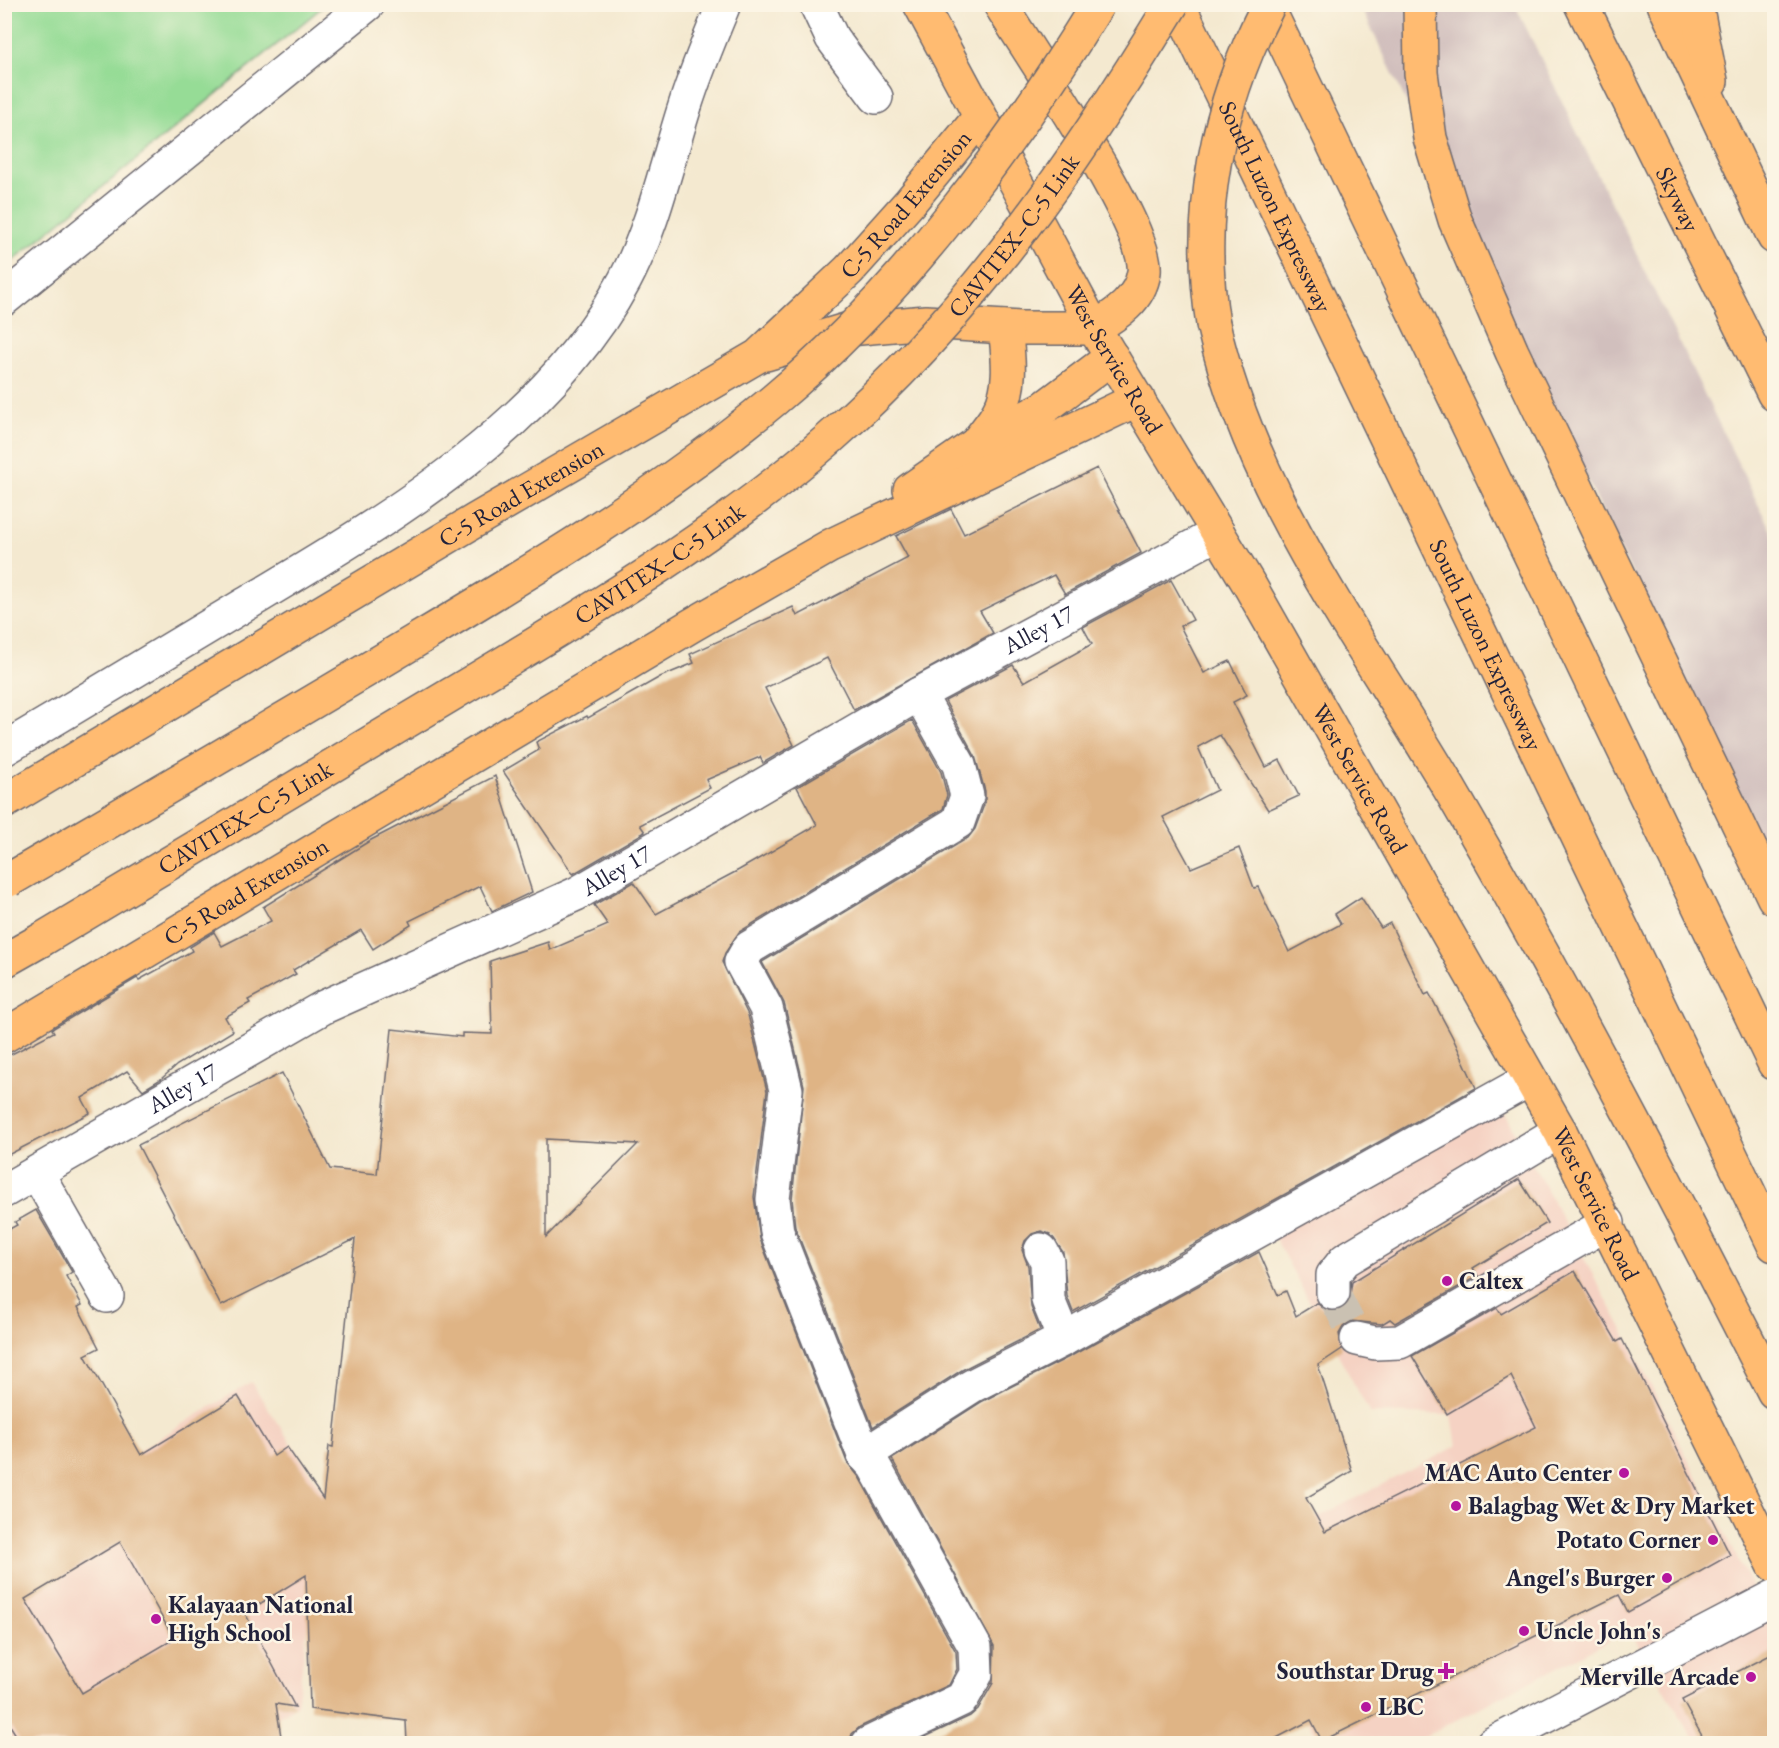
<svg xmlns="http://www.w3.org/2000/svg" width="1779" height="1748" font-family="'EB Garamond',serif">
	<rect width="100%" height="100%" fill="#fcf5e5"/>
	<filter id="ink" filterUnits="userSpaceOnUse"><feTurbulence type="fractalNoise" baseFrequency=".0167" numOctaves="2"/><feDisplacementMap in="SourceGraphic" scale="12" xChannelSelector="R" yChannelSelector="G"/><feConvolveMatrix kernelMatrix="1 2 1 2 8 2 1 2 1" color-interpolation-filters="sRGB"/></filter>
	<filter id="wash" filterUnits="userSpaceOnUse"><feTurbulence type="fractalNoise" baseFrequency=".008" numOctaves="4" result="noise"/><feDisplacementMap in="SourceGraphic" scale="24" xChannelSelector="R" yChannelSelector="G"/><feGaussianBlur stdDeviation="1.35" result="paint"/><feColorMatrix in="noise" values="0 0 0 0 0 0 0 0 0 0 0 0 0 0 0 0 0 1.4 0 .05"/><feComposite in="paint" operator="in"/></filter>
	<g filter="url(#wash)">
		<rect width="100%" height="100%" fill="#f4e9d0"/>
		<g fill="#f5d2c3">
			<path d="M1497,1099l126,231 151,301v112h-78l-67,-113 -217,113h-92l-95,-178 232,-119 -5,-31 -82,-2 -99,-182z"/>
			<path d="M251,1382l73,112 -27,211 -63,38 -229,1v-211z"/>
		</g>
		<path fill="#d1bfbd" d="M1360,5h155l259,532v333z"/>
		<path fill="#96dc96" stroke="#5c7f68" stroke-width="1.5" d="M5,4h320v1l-320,262z"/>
		<g id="blocks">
			<g fill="#dfb485" fill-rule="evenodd">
				<path d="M1097,468l44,85 -76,41 -11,-19 -74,36 13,22 -139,77 -27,-52 -62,30 29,57 -31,18 -3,-6 -54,23 4,8 -70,37 5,7 -72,42 -70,-103 36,-21 -3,-8 51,-26 1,2 72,-41 34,-14 -4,-9 103,-47 4,9 111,-58 -12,-22 55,-27 13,25z"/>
				<path d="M1171,580l22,40 -13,6 24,47 26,-12 17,34 -14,7 33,65 14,-7 19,36 -31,14 -48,-75 -22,12 19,43 -54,27 28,51 48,-20 15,40 4,-1 31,65 52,-28 -6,-10 26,-17 20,31 9,-5 35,72 4,-2 23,43 24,52 -403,224 -6,-16 -4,-44 -13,-18 -9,-3 -9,3 -7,7 -3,9 6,16 3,41 9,23 -78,40 -89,57 -78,-200 -3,-28 12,-113 -20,-83 -22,-41 206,-124 7,-9 10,-27v-11l-10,-35 -30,-55 68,-36 11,17 68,-38 -9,-17z"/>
				<path d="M912,720l29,52 6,23 -4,14 -204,123 -14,21 -3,9 26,53 19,76 -13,106 6,42 87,223 12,15 97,175 1,17 -8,16 -89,42 -8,7 -3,9h-74l-99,-6 -1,6h-268l-1,-22 -96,-12 -4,-134 -61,38 50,94 -19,-3 6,39h-261l-17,-27v-484l13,-7 -2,-3 21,-12 36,62 -6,4 16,29 -4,2 21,41 -14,7 56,100 97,-59 36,60 13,-9 36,52 6,-53 4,1 22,-208 -134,67 -83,-161 144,-72 48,96 47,5 15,-145 70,8v-4l30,1 -2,-73 58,-19 2,8 58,-25 -14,-20 40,-23 22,32 83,-44 78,-45 -20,-38zM546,1139l92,5 -92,93zM120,1542l54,97 -92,54 -57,-94z"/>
				<path d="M495,776l37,116 -40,19 -12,-25 -71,35 2,4 -38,24 -12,-19 -68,40 3,4 -48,26 2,3 -25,14 8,14 -56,34 -16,14 -18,11 -16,-19 -45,27 8,15 -86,44v-99l50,-26 -2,-3 85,-51 2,2 53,-29 -2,-4 24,-15 8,14 49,-25 -8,-14 108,-67z"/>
				<path d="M1519,1179l28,44 -74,45 5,8 -83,47 -5,-4 -8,5 -31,-3 -8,6 -4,7 3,15 -24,16 34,106 -46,27 19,34 211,-105 -25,-51 -64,38 -35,-58 85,-48 4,6 74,-43 42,71 5,-3 108,216 -102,57 -9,-17 -297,146 -11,-21 -44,23h-355l58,-27 8,-7 15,-26 1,-37 -102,-187 89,-57 92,-47 186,-103 19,43 8,-4 10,25 21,-13 7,6 8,3 10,-3 7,-7 3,-20z"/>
				<path d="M1774,1653v90h-68l-24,-43z"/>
			</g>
		</g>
	</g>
	<g filter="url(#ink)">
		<use href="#blocks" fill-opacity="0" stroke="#6c686f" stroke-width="1.5"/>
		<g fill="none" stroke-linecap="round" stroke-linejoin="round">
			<path stroke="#cac1b2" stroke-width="33" stroke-dasharray="33 16" stroke-linecap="butt" d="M1333,1293l24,46"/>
			<g stroke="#6c686f" stroke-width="36">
				<g id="minor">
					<path d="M816,4l16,34 44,59"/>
					<path d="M4,299l364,-295"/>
					<path d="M4,749c81,-48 162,-97 242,-145 139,-83 300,-176 379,-324 29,-55 41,-115 60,-174 11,-35 25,-68 39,-102"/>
					<path d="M37,1173l70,123"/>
					<path id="s1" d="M4,1191l320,-184 252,-113 343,-200 299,-161"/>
					<path d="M1041,1250l6,11 1,39 16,39"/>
					<path d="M1333,1293v-18l12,-15 215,-129"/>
					<path d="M1357,1339l18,4 25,-1 208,-119"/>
					<path d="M864,1455l108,-69 92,-47 466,-260"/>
					<path d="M868,1744l94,-45 14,-25 -1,-27 -101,-181 -10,-11 -87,-223 -4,-33 13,-109 -20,-82 -25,-46 8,-14 209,-126 9,-26 -8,-31 -40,-71"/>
					<path d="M1492,1744l282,-147"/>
				</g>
			</g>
			<g stroke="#6c686f" stroke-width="36">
				<g id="major">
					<path id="s2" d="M920,4l174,324 156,258 310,545 214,434"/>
					<path d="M766,354l83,-25 77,-7 95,6h73"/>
					<path d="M977,443c7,-11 17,-21 22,-32 14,-25 9,-57 6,-84"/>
					<path d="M910,490l66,-46 68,-36 68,-51"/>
					<path id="s3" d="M4,802l472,-282 282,-164 91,-86 61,-68 70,-85"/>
					<path id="s4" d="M4,1036l688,-411 138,-79 308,-147"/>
				</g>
			</g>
			<g stroke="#6c686f" stroke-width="36">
				<g id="highway">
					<path d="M1000,4c28,47 150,224 144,268 -4,28 -28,43 -50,56"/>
					<path id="s5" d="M1178,4l596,1241"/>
					<path d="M1266,4l508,1059"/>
					<path d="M1420,4l1,69 9,65 25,82 57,132 262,546"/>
					<path id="s6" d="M1581,4l193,390"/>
					<path d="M1664,4l110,233"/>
					<path d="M1696,4l15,77"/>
					<path d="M1213,324c39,174 150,317 239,469 114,196 219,397 322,599"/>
					<path d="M4,961l37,-21"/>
				</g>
			</g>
			<use href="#minor" stroke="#fff" stroke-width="33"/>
			<use href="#major" stroke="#ffbb71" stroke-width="33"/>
			<use href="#highway" stroke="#ffbb71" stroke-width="33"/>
			<g stroke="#6c686f" stroke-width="36" stroke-linecap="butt">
				<g id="highway-bridge">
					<path d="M1213,324c-18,-111 4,-220 56,-320"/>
					<path d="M9,880c137,-80 275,-160 411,-242 122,-73 245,-147 354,-238 131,-110 235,-251 324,-396"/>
					<path id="s7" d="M41,940c137,-82 274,-164 411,-246 130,-78 264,-156 378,-256 140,-122 246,-276 342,-434"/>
				</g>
			</g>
			<use href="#highway-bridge" stroke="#ffbb71" stroke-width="33"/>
		</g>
	</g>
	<g fill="#b5179e" stroke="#fcf5e5" stroke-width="2">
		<circle cx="1447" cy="1281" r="6"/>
		<circle cx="1624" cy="1473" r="6"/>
		<circle cx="1456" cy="1506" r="6"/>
		<circle cx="1713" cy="1540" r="6"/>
		<circle cx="1667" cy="1578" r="6"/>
		<circle cx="156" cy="1619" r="6"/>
		<circle cx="1524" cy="1631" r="6"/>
		<path d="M1443 1662h6v6h6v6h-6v6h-6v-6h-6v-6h6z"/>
		<circle cx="1751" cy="1677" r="6"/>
		<circle cx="1366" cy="1707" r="6"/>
	</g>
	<g text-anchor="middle" stroke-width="5" stroke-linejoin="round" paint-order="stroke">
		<g font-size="24" fill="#22223b" stroke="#fcf5e5">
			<text dy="8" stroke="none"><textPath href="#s6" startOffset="218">Skyway</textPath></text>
			<text dy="8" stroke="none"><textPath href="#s3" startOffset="1088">C-5 Road Extension</textPath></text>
			<text dy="8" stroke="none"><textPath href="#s5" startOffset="225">South Luzon Expressway</textPath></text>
			<text dy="8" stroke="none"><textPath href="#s7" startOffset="1210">CAVITEX–C-5 Link</textPath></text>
			<text dy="8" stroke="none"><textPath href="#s2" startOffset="405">West Service Road</textPath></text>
			<text dy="8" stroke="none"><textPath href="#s3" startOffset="602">C-5 Road Extension</textPath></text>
			<text dy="8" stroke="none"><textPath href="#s7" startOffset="724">CAVITEX–C-5 Link</textPath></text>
			<text dy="8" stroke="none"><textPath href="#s1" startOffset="1178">Alley 17</textPath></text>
			<text dy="8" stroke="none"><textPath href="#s5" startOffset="711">South Luzon Expressway</textPath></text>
			<text dy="8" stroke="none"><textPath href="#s2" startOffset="891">West Service Road</textPath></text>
			<text dy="8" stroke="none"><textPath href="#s7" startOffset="238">CAVITEX–C-5 Link</textPath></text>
			<text dy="8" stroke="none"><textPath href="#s1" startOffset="692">Alley 17</textPath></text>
			<text dy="8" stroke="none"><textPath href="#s4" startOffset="282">C-5 Road Extension</textPath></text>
			<text dy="8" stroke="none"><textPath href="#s1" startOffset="206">Alley 17</textPath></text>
			<text dy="8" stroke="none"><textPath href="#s2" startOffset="1377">West Service Road</textPath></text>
		</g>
		<g font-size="24" font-weight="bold" fill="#22223b" stroke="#fcf5e5" text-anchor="start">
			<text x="1459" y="1289">Caltex</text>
			<text x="1612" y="1481" text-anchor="end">MAC Auto Center</text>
			<text x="1468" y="1514">Balagbag Wet &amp; Dry Market</text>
			<text x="1701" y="1548" text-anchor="end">Potato Corner</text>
			<text x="1655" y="1586" text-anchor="end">Angel's Burger</text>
			<text x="168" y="1613">Kalayaan National<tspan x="168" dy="28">High School</tspan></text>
			<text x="1536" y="1639">Uncle John's</text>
			<text x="1434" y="1679" text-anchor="end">Southstar Drug</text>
			<text x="1739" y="1685" text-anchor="end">Merville Arcade</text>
			<text x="1378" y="1715">LBC</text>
		</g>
	</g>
	<rect width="1779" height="1748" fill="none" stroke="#fcf5e5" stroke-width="24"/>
</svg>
